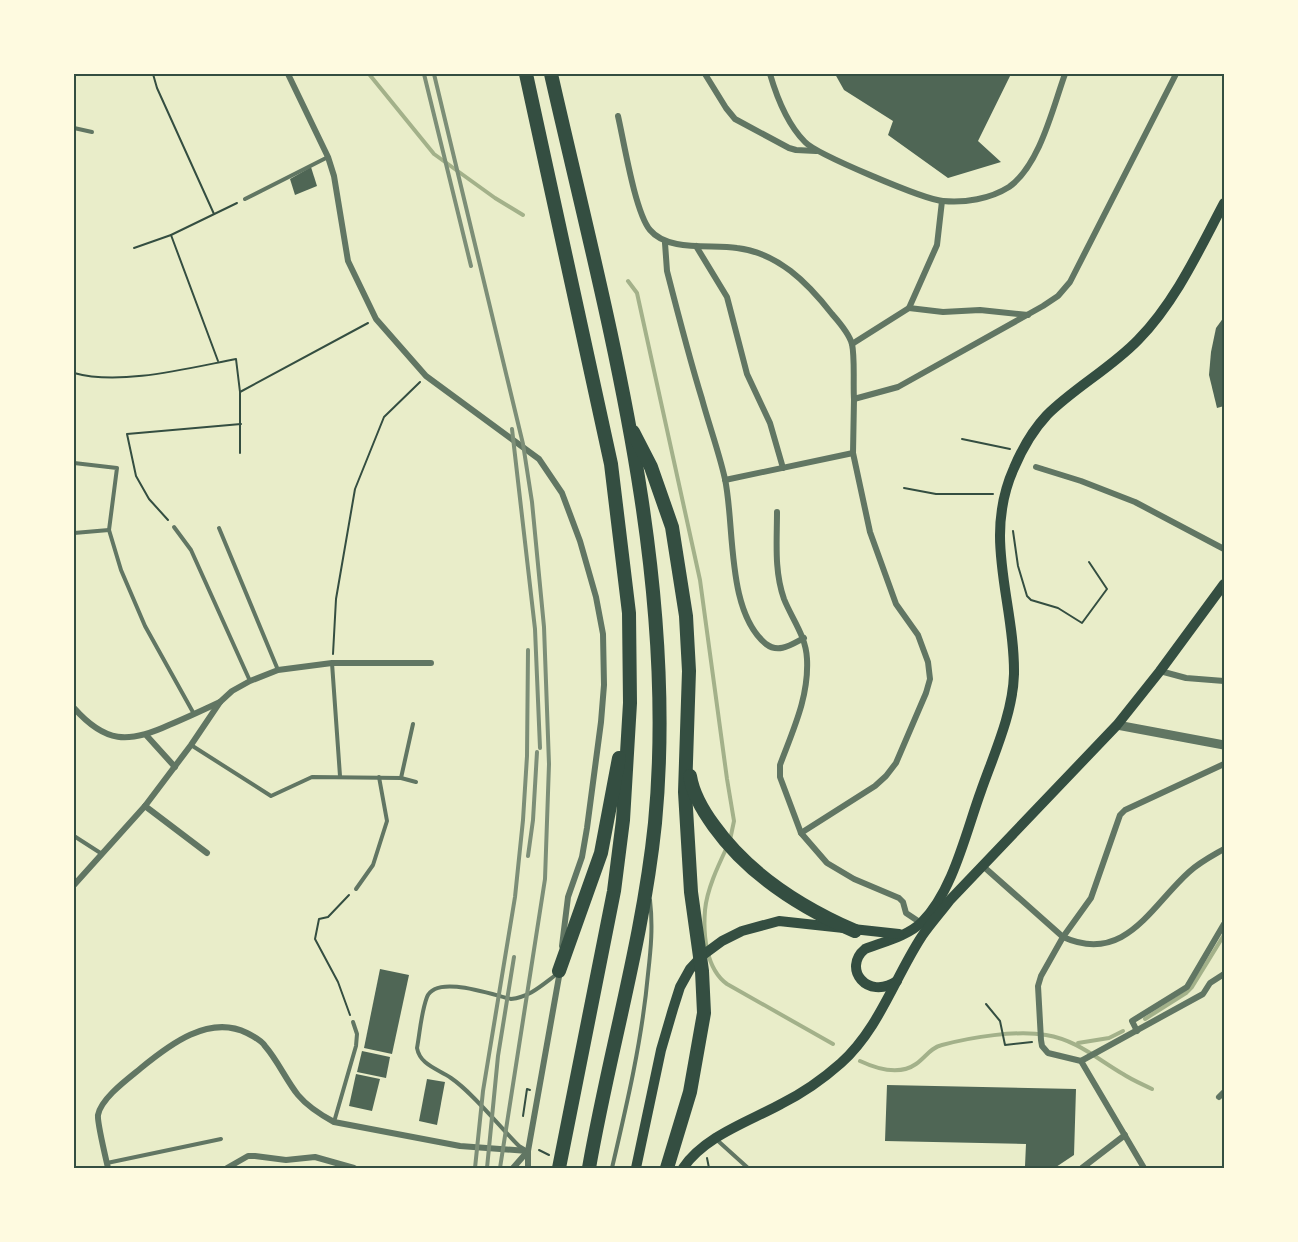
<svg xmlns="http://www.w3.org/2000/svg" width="1298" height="1242" font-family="'Sofia Sans Condensed',sans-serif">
	<rect width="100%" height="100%" fill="#e9edc9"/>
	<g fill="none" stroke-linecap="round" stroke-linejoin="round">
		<g stroke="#a3b18a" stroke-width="4">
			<path d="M369,74l65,80 61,44 28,17"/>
			<path d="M628,281l9,12 63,287 27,199 7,42 -4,19"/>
			<path d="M727,847c-9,19 -20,42 -22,63 -2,25 1,59 22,74l106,60"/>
			<path d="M1145,1019l41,-26 6,-6 32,-52"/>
			<path d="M1078,1043l31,-5 14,-7"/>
			<path d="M860,1061c17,8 39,15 56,3 10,-7 14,-16 26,-19 30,-8 74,-15 104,-10 31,5 51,24 77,39 9,6 19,10 29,15"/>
		</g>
	</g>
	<g fill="#4f6655">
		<path d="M835,74h176l-33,67 23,21 -53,16 -60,-43 5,-14 -49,-31z"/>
		<path d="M311,167l6,19 -22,9 -5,-16z"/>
		<path d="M1224,317v89l-7,2 -8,-33 2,-23 5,-24z"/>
		<path d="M380,969l29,6 -17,79 -28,-6z"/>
		<path d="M362,1051l28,6 -4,21 -29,-6z"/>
		<path d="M356,1074l24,5 -8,32 -23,-5z"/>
		<path d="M427,1079l18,3 -8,43 -18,-4z"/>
		<path d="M887,1085l189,4 -2,66 -18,12 -31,-1 1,-22 -141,-3z"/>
	</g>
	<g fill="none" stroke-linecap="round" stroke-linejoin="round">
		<g stroke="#344e41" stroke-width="2">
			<path d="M153,74l4,14 57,126"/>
			<path d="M171,235l47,126"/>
			<path d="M134,248l37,-13 66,-32"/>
			<path d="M74,373c46,13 115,-5 162,-14l4,33"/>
			<path d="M962,439l48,10"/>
			<path d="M240,453v-61l128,-69"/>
			<path d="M904,488l32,6h57"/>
			<path d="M168,520l-19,-21 -13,-23 -9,-42 114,-10"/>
			<path d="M1013,531l5,35 9,30 4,4 27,8 24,15 25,-34 -18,-27"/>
			<path d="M333,654l3,-55 19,-110 29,-72 36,-35"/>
			<path d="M349,895l-21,22 -9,2 -4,20 23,43 12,33"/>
			<path d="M986,1004l14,17 5,24 27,-3"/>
			<path d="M523,1116l4,-27 3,1"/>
			<path d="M539,1150l10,5"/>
			<path d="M707,1158l2,10"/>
		</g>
		<g stroke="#617663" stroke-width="4">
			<path d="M74,128l18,4"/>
			<path d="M245,199l83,-42"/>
			<path d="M74,463l43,5 -8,62 12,40 24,56 49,88"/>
			<path d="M174,527l17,23 59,131"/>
			<path d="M219,528l59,142"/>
			<path d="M74,533l35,-3"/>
			<path d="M332,663l8,113"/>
			<path d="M191,745l80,51 41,-19 89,1 15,4"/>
			<path d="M401,778l12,-54"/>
			<path d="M74,836l28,18"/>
			<path d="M356,889l17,-24 14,-44 -8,-44"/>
			<path d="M334,1122l22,-76 1,-12 -4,-12"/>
			<path d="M717,1140l31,28"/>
			<path d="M524,1149l-5,-3c-20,-20 -46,-53 -68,-68 -13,-9 -31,-13 -34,-30 3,-16 4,-35 10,-51 9,-23 66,-2 84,2 19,-2 31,-14 46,-25"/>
			<path d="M107,1163l114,-24"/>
			<path d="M612,1168c15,-64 30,-128 36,-194 3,-26 5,-48 2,-74"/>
		</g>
		<g stroke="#617663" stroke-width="6">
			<path d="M288,74l40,83 6,19 14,85 28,58 50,57 113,83 23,34 18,48 16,56 7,37 1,51 -3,37 -14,106 -5,29 -14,40 -6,49"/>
			<path d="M705,74l21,34 9,11 54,29 7,2 20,1"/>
			<path d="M770,74c7,24 17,50 35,68 11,12 120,58 138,59 22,2 47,-2 66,-14 31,-22 44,-80 56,-113"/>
			<path d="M618,116c6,26 17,96 32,114 18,22 61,14 87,18 41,5 70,34 95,66 7,8 17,19 20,30 3,14 1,40 2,55l44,-12 145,-81 15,-10 12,-14 106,-208"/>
			<path d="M665,243l2,28c11,43 22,86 35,128 7,26 17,53 23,80 10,47 1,132 41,165 13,10 26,0 38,-6"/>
			<path d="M696,246l31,51 20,77 23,49 13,45"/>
			<path d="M909,308l34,4 37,-2 48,5"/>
			<path d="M852,344l57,-36 28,-63 5,-44"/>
			<path d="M1036,467l45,14 54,21 89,47"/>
			<path d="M725,480l128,-27"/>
			<path d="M777,512c0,29 -3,59 7,87 8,20 22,37 23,60 2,38 -14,71 -27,106v12l21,56 26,30 27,16 45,19 4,4 3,11 15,10"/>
			<path d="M1160,671l26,7 38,3"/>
			<path d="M74,708c31,35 54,36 95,17 17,-7 34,-15 51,-23"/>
			<path d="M147,736l28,31"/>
			<path d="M145,806l62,47"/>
			<path d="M801,833l74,-47 11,-10 10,-13 30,-70 4,-14 -2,-17 -10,-27 -22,-31 -26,-72 -17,-79 1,-54"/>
			<path d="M984,867l79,70c62,28 88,-31 126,-65 11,-10 23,-16 35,-23"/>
			<path d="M74,885l71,-79 46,-61 29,-43 12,-11 18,-10 28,-11 54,-7h99"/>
			<path d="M1137,1031l-5,-10 55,-34 37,-63"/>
			<path d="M1081,1061l122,-67 7,-11 14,-9"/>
			<path d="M1219,1097l5,-5"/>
			<path d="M108,1168c-2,-9 -11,-46 -10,-53 3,-17 31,-37 43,-47 28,-23 68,-54 106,-35 6,3 14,7 18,13 13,15 21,34 33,49 10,12 23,20 36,27l126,24 68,5"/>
			<path d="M227,1168l21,-12h7l31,4 29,-3 39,11"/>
			<path d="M513,1168l14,-16"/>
			<path d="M528,1168v-17l32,-180"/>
			<path d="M1082,1168l43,-33"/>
			<path d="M1144,1168l-63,-107 -33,-8 -6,-7 -1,-6 -3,-54 3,-10 22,-39 28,-39 29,-83 5,-5 99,-46"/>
		</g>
		<path stroke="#617663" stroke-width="9" d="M1117,725l107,20"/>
		<g stroke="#344e41" stroke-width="10">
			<path d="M897,981c-30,20 -55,-13 -32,-32 18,-7 43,-13 57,-27 31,-31 44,-90 59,-131 13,-37 32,-78 33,-117 1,-72 -32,-135 0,-206 8,-19 19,-38 33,-53 27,-27 64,-47 91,-75 38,-39 61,-90 86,-137"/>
			<path d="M636,1168l25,-118 12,-41 7,-22 10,-18 13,-14 19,-14 20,-10 37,-10 120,13"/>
			<path d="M683,1168c22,-32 65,-46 98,-64 22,-11 42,-25 60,-41 38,-34 54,-86 81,-127 9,-13 19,-24 28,-36l167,-175 43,-54 64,-87"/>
		</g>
		<g stroke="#344e41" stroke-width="14">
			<path d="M526,74l85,390 18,149 1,90 -7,117 -9,71 -55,277"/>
			<path d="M551,74c55,242 128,498 104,749 -12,117 -46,230 -66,345"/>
			<path d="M633,432l18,35 21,60 14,89 3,55 -4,121 6,100 11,79 2,42 -14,79 -23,76"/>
			<path d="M690,776c3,19 13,35 24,50 35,49 86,81 141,105"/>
			<path d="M559,971l42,-118 18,-95"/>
		</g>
		<g stroke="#7c8e77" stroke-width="4">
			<path d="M424,74l47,192"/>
			<path d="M434,74l89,370 9,58 12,125 5,137 -4,115 -45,289"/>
			<path d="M512,429l23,200 5,119"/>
			<path d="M528,856l5,-36 4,-68"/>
			<path d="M475,1168l8,-77 32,-194 8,-77 4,-64 1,-106"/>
			<path d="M487,1168l11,-112 16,-99"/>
		</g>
	</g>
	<rect width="1298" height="1242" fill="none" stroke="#fefae0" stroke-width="150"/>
	<rect x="75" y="75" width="1148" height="1092" fill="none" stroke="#344e41" stroke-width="2"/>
</svg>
